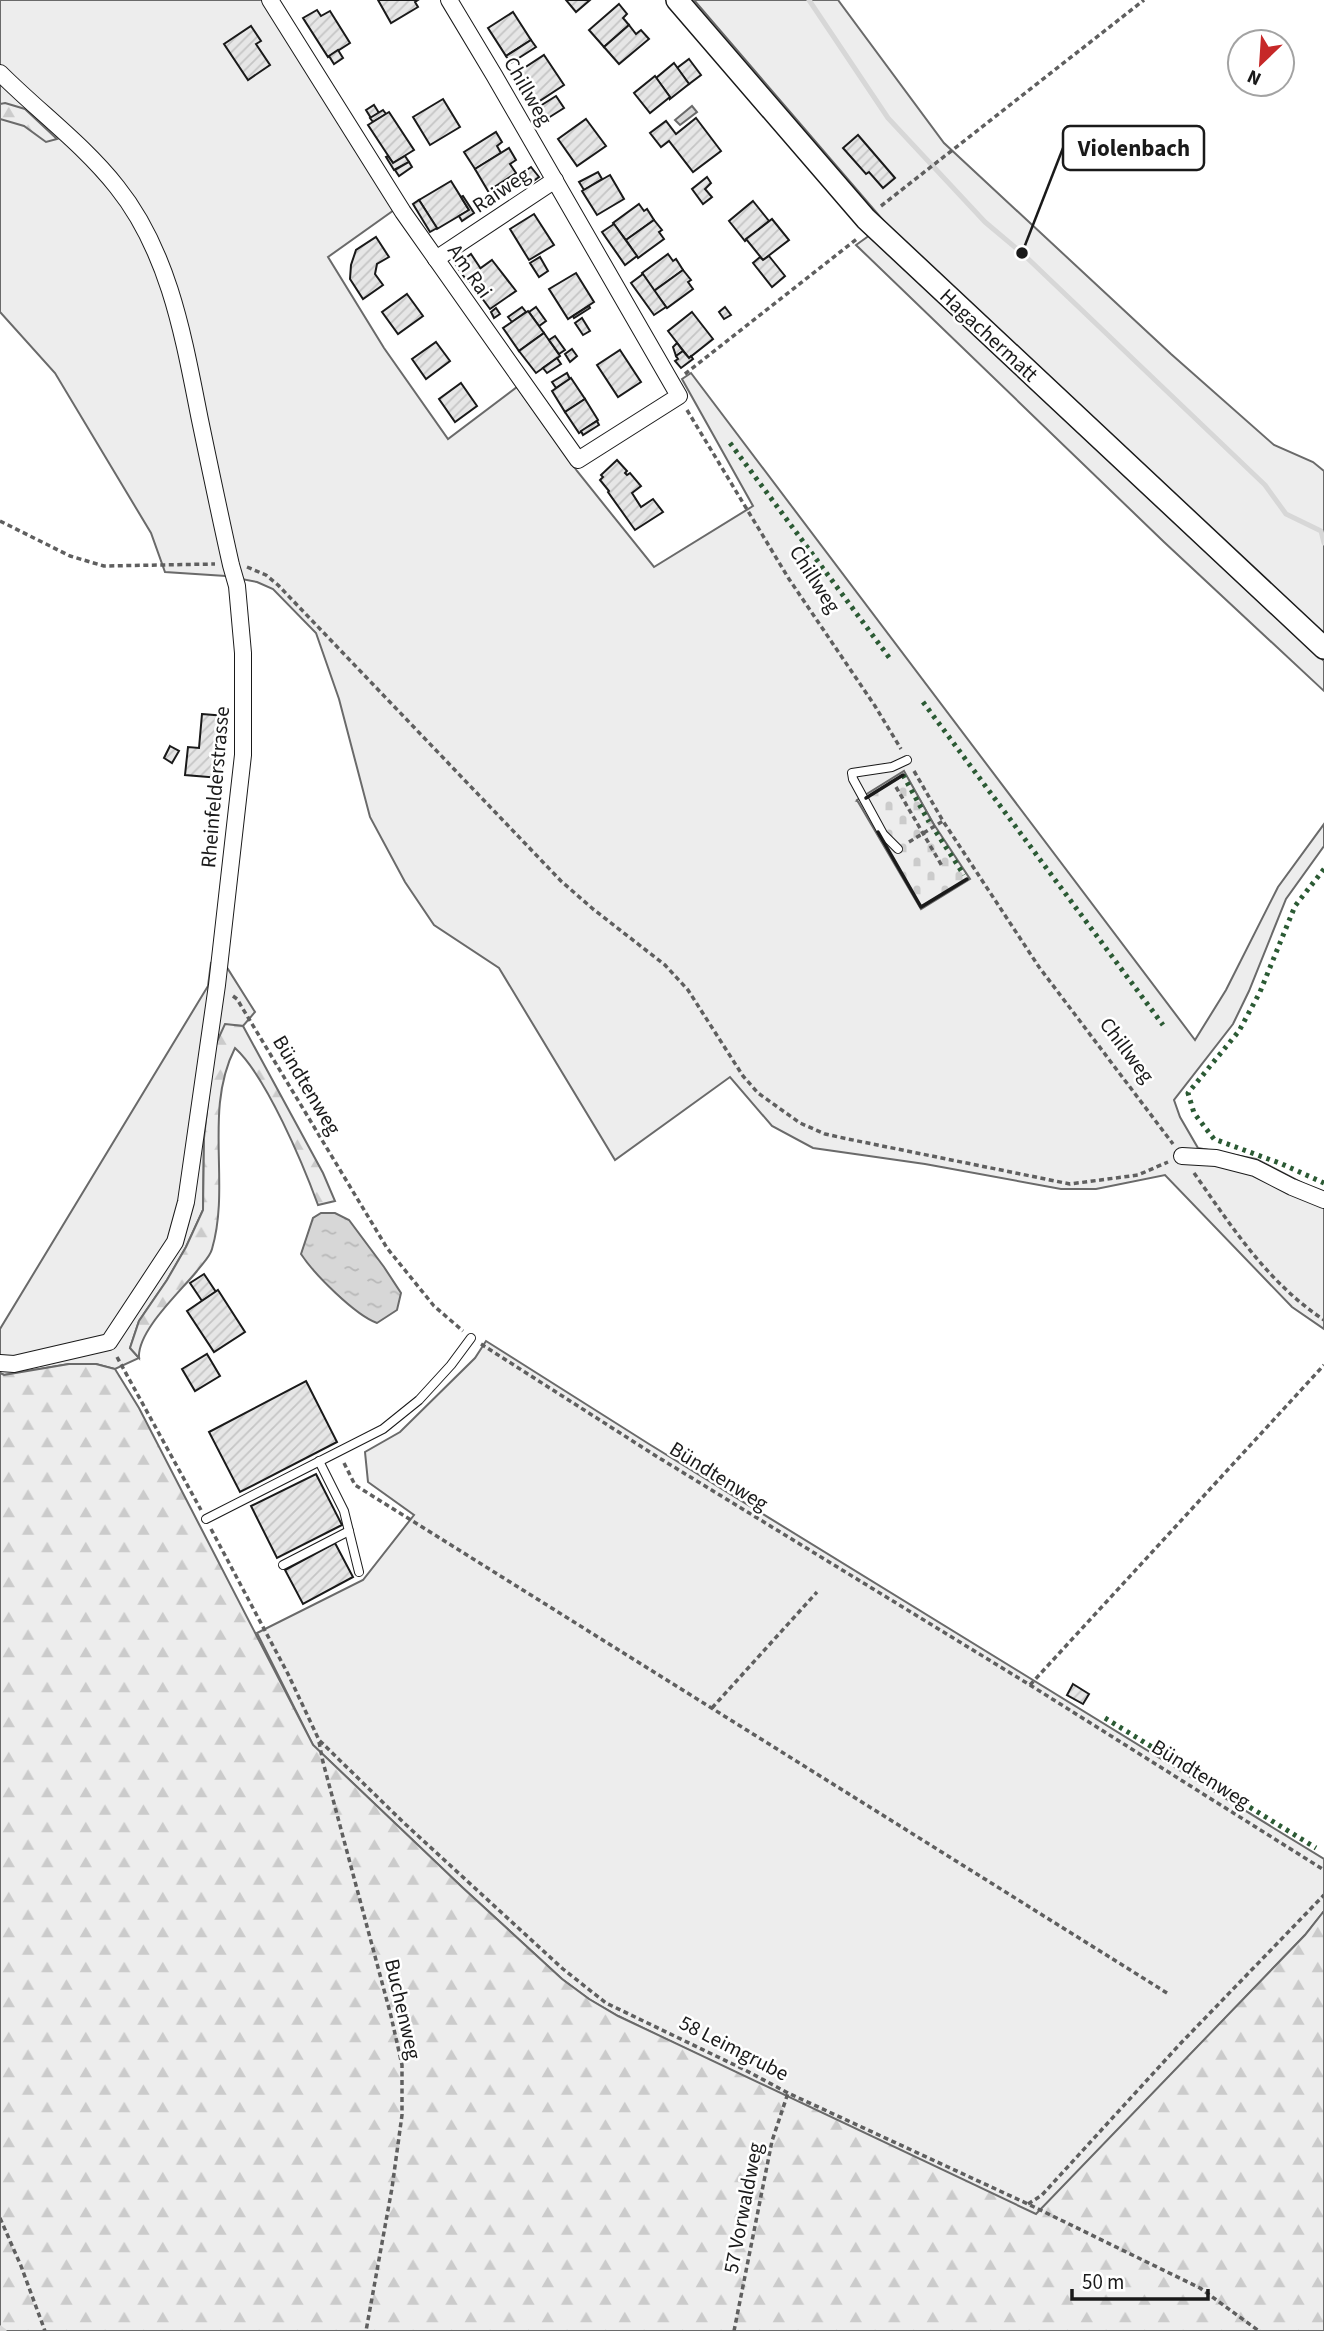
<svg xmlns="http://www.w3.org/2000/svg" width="1324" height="2331" font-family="'Source Sans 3',sans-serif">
	<defs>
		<pattern id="forest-firs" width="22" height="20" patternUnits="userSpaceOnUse" patternTransform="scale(1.75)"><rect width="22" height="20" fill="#ededed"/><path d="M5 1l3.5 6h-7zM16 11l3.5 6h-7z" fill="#cbcbcb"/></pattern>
		<pattern id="cemetery-stones" width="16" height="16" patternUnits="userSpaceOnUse" patternTransform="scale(1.75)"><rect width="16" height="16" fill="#ededed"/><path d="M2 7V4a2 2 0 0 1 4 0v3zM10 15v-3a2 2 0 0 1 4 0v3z" fill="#cbcbcb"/></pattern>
		<pattern id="water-ripples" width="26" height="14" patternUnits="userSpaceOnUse" patternTransform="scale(1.75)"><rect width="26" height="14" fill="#d7d7d7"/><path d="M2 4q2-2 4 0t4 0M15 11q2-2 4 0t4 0" fill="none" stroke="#b8b8b8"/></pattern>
		<pattern id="building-hatch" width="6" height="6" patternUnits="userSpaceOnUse" patternTransform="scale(1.75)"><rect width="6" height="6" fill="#e6e6e6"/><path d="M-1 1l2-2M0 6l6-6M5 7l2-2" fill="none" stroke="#c5c5c5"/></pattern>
	</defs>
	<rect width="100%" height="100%" fill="#fff"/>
	<g fill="#ededed" stroke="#6a6a6a" stroke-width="2" fill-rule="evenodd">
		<path d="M0,0h263l131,210 -66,47 56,91 64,91 69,-52 60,84 77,96 99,-61 -71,-127 9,-6 504,667 31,-50 52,-103 46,-63v22l-38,53 -37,92 -16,33 -59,76 6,17 18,31 58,11 68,35v135l-32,-22 -127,-132 -69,14h-35l-136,-25 -112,-16 -41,-22 -42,-49 -115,83 -116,-192 -65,-43 -29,-43 -35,-65 -31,-118 -23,-66 -43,-44 -16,-7 -31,-6 -61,-4 -14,-39 -96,-160 -55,-61zM904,772l29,51 -76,-22z"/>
		<path d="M694,0h144l106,143 227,211 103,91 39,17 11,9v164l-430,-402z"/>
		<path d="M870,235l454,426v30l-160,-149 -308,-297z"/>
		<path d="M211,963l15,3 29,46 -12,14 -18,-1 -21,113 -1,72 -17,37 -19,33 -28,41 -9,27 9,10 -24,11 -19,-5h-27l-65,11 -4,-2v-44l208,-343z"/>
		<path d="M486,1341l163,103 675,415v52l-19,24 -269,280 -243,-115 -175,-84 -29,-17 -27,-20 -99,-91 -150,-143 -56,-112 106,-53 51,-65 -46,-33 -3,-30 35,-20 75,-74z"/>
	</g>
	<g fill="url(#forest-firs)" stroke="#6a6a6a" stroke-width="2">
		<path d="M5,103l20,6 32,30 -11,3 -22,-16 -24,-7v-15z"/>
		<path d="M225,1024l18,2 80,147 12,28 -17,4c-15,-41 -52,-129 -83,-157 -32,63 -4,136 -23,201 -2,8 -10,15 -15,22 -17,21 -60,60 -58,87l-9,-10 9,-27 28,-41 19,-33 17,-37 1,-72 10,-90z"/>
		<path d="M69,1364h27l19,5 24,39 174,337 150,143 99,91 27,20 29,17 418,198 269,-279 19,-24v420h-1324v-958l4,2z"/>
	</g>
	<path fill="url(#cemetery-stones)" stroke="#6a6a6a" stroke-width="2" d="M904,771l29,52 37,56 -49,30 -64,-109z"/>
	<g fill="url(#water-ripples)" stroke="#6a6a6a" stroke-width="2">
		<path d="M692,106l5,6 -17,13 -5,-5z"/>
		<path d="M321,1213h14l14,7 35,47 17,26 -4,17 -20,13c-22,-8 -63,-49 -76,-69l12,-36z"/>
	</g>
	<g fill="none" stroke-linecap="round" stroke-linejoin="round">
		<g stroke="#d7d7d7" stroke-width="5">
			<path d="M809,0l79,118 97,104 37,31 243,232 21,29 35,17 3,12"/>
			<path d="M0,2328l4,3"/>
		</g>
	</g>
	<g fill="url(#building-hatch)" stroke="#1a1a1a" stroke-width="2">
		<path d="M378,0h40l-3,2 3,5 -27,16z"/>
		<path d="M566,0h24l-14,12z"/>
		<path d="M619,4l8,10 -4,4 6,7 -25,22 -15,-17z"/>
		<path d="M317,10l4,6 9,-5 20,32 -22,14 -25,-39z"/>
		<path d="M513,12l18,28 -25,16 -18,-28z"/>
		<path d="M629,25l7,9 5,-4 8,9 -30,25 -15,-17z"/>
		<path d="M251,26l10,15 -5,3 14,21 -22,15 -24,-36z"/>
		<path d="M531,40l5,7 -25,16 -5,-7z"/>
		<path d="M338,50l5,8 -9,6 -5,-8z"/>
		<path d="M544,55l20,30 -29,19 -20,-30z"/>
		<path d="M689,59l12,16 -12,9 -12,-16z"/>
		<path d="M674,63l15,21 -19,15v-2l-14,-19z"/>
		<path d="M655,76l15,21 -20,16 -16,-20z"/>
		<path d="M556,96l8,12 -19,12 -8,-12z"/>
		<path d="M443,99l17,28 -30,18 -17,-28z"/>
		<path d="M374,105l5,8 -8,5 -5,-8z"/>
		<path d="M383,110l3,4 -13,8 -3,-4z"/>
		<path d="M389,112l25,38 -21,13 -25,-38z"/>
		<path d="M696,118l25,33 -28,21 -24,-31 -8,6 -11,-14 16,-12 10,13z"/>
		<path d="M586,119l20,27 -29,20 -19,-27z"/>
		<path d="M496,132l6,10 -5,4 4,7 -26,16 -11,-17z"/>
		<path d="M858,135l37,43 -12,10 -14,-16 -3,2 -23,-26z"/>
		<path d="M509,148l7,12 -6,4 6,9 -28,18 -13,-22z"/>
		<path d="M388,156l5,7 12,-7 4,6 -15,8 -8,-13z"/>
		<path d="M409,162l3,5 -13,9 -4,-6z"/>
		<path d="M531,167l8,10 -11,8 -8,-10z"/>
		<path d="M598,172l4,7 -18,11 -5,-8z"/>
		<path d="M610,175l14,24 -27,16 -15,-24z"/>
		<path d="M707,177l4,6 -6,6 7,8 -9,7 -11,-15z"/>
		<path d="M451,181l18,29 -32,19 -18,-29z"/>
		<path d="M463,196l11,17 -12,8 -3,-5 10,-6 -8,-13z"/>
		<path d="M419,200l18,28 -7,4 -17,-28z"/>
		<path d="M753,201l16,20 -24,20 -16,-20z"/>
		<path d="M639,204l5,7 3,-2 7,11 -28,20 -13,-17z"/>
		<path d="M534,214l20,31 -25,15 -19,-31z"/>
		<path d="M772,219l17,21 -26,20 -17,-21z"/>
		<path d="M654,220l8,10 -3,2 5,7 -26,19 -12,-18z"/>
		<path d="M614,224l23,32 -12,9 -23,-33z"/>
		<path d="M376,237l13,20 -12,7 -2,10 8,11 -20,14 -13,-20 1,-14 5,-15z"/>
		<path d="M471,254l10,15 -14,12 -11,-16z"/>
		<path d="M668,254l5,7 3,-2 7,11 -29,21 -12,-18z"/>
		<path d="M769,256l16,20 -13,11 -19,-24 7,-6 3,3z"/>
		<path d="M540,257l8,14 -9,6 -9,-14z"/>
		<path d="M492,260l24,31 -26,18 -23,-31z"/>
		<path d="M683,270l8,10 -3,2 5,7 -26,19 -13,-17z"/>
		<path d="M576,273l18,29 -26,17 -19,-30z"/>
		<path d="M643,274l23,33 -12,8 -23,-32z"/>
		<path d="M407,294l16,22 -25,18 -16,-22z"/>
		<path d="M589,306l1,2 -16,10 -1,-2z"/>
		<path d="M522,307l4,5 -14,10 -4,-5z"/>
		<path d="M536,307l10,14 -7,5 -10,-14z"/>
		<path d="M725,307l6,8 -7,4 -5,-7z"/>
		<path d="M496,308l4,6 -6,4 -3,-6z"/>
		<path d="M528,311l16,22 -25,18 -16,-23z"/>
		<path d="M692,312l21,27 -24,19 -21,-27z"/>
		<path d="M582,318l8,13 -7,4 -8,-12z"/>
		<path d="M544,333l16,23 -24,17 -17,-22z"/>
		<path d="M555,336l10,14 -6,4 -10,-14z"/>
		<path d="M436,342l14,19 -24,18 -14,-20z"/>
		<path d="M677,343l6,8 -7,5 -3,-9z"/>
		<path d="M572,349l5,7 -7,6 -5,-8z"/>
		<path d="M620,350l21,32 -23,15 -21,-32z"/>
		<path d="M683,351l6,7 2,-2 2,3 -12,9 -6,-7 3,-2 -2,-3z"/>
		<path d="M557,358l4,6 -14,9 -4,-5z"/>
		<path d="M567,373l3,6 -14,9 -4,-6z"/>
		<path d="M571,378l14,21 -20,13 -13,-21z"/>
		<path d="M461,383l16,23 -22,16 -16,-23z"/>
		<path d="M585,399l13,21 -19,13 -14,-21z"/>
		<path d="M597,421l2,4 -16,10 -2,-4z"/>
		<path d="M617,460l10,11 -2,2 2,2 3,-2 11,13 -9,7 9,14 12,-8 10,13 -28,18 -27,-38 1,-1 -9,-11 3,-3 -2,-2z"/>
		<path d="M202,714l24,2 -6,62 -35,-3 3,-28 11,1z"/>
		<path d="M170,746l9,5 -7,12 -8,-5z"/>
		<path d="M204,1274l12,18 -14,9 -12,-18z"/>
		<path d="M218,1290l27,42 -31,20 -27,-41z"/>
		<path d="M207,1354l13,22 -25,15 -13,-22z"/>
		<path d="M306,1381l31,61 -97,50 -31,-60z"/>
		<path d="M316,1474l26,51 -65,33 -26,-52z"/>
		<path d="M335,1543l18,34 -50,27 -18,-34z"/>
		<path d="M1073,1684l16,10 -6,10 -16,-9z"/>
	</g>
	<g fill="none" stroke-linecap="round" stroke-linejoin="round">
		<g stroke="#1a1a1a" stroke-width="10">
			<g id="service">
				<path d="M898,849l-15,-15 -30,-55 -1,-6 40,-6 15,-7"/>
				<path d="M319,1461l25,50 15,61"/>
				<path d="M206,1519l177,-90 36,-29 32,-35 20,-27"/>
				<path d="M283,1565l66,-34"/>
			</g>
		</g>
		<g stroke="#1a1a1a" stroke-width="18">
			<g id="minor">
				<path d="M270,0l133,212 175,248 101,-64 -185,-321 -45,-75"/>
				<path d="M0,73c39,39 83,71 117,114 53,66 67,153 83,233 10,48 20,96 31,145l6,21 6,67v102l-26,230 -31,217 -11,40 -66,100 -95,22 -14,-1"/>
				<path d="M436,259l119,-79"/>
				<path d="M1182,1156l34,2 39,10 37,19 32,13"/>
			</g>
		</g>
		<g stroke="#1a1a1a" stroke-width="24">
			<path id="tertiary" d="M677,0l189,219 458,429"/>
		</g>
		<g stroke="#5f5f5f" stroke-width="3.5" stroke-dasharray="5 3.5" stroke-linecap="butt">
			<path d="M881,206l263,-206"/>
			<path d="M685,374l173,-136"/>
			<path d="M687,410l102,169 86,127 26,43"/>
			<path d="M0,521l70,35 34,10 111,-2"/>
			<path d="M247,567l19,8 12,10 283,296 32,28 72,56 23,25 55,86 15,17 42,30 25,11 23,5 222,45 68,-9 30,-13"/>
			<path d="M914,771l29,50 96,146 134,177"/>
			<path d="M896,787l46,79"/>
			<path d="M909,842l34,-21"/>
			<path d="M233,996l4,3 150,249 47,58 29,25"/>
			<path d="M1194,1173c38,54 73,109 130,147"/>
			<path d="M481,1344l175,112 374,229 294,185"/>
			<path d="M117,1357l84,153"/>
			<path d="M344,1463l11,22 812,508"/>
			<path d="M211,1529l77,145 31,66 84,82 160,147 43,34 139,67 43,23 240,111 172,84 59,43"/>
			<path d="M1030,1685l294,-320"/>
			<path d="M712,1708l105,-116"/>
			<path d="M319,1742l4,20 68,254 11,49v50l-10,73 -26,143"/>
			<path d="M1028,2204l14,-9 138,-151 144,-149"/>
			<path d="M0,2218l21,48 24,65"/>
			<path d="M734,2331l38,-190 16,-48"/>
		</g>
		<use href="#service" stroke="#fff" stroke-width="8"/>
		<use href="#minor" stroke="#fff" stroke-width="16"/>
		<use href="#tertiary" stroke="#fff" stroke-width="21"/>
		<g stroke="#2b5a34" stroke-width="5" stroke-dasharray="3.5 5" stroke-linecap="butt">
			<path d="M730,443l161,217"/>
			<path d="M923,702l240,323"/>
			<path d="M903,775l26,47"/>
			<path d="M936,832l28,43"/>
			<path d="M1324,869l-29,37 -35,86 -21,39 -51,62 6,20 20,26 68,25 42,19"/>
			<path d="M1105,1718l211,130"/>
		</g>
		<g stroke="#1a1a1a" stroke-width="3.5">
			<path d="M866,798l37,-23"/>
			<path d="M878,832l43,75 46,-28"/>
		</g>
	</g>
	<g text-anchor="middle" stroke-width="5" stroke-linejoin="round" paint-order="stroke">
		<g font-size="21" fill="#1a1a1a" stroke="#fff">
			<text transform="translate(528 91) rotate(60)" y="7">Chillweg</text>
			<text transform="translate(501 190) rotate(-34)" y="7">Raiweg</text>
			<text transform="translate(470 271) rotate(55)" y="7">Am Rai</text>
			<text transform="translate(989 335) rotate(43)" y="7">Hagachermatt</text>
			<text transform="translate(815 579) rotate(57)" y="7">Chillweg</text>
			<text transform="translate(215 787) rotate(-85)" y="7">Rheinfelderstrasse</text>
			<text transform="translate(1127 1050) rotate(53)" y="7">Chillweg</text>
			<text transform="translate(307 1085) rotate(59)" y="7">Bündtenweg</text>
			<text transform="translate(719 1476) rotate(32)" y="7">Bündtenweg</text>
			<text transform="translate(1201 1774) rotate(32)" y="7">Bündtenweg</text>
			<text transform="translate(403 2009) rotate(77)" y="7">Buchenweg</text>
			<text transform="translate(734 2048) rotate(27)" y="7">58 Leimgrube</text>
			<text transform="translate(743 2208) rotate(-79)" y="7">57 Vorwaldweg</text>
		</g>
	</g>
	<path fill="none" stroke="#1a1a1a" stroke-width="2.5" d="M1022 253L1063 148"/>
	<circle fill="#1a1a1a" stroke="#fff" stroke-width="2.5" cx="1022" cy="253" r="7"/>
	<rect fill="#fff" stroke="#1a1a1a" stroke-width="2.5" x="1063" y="126" width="141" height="44" rx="7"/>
	<g font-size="23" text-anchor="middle" font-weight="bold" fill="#1a1a1a">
		<text x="1134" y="156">Violenbach</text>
	</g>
	<g transform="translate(1261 63) rotate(205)"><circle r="33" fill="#ffffff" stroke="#a3a3a3" stroke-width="2"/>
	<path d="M0-5L12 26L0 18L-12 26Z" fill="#c62828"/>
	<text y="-10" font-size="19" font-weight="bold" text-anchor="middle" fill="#1a1a1a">N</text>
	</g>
	<path d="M1072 2289v10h136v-10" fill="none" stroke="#1a1a1a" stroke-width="3.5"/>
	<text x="1082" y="2289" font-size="21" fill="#1a1a1a" stroke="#ffffff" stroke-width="5" paint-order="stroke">50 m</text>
</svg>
